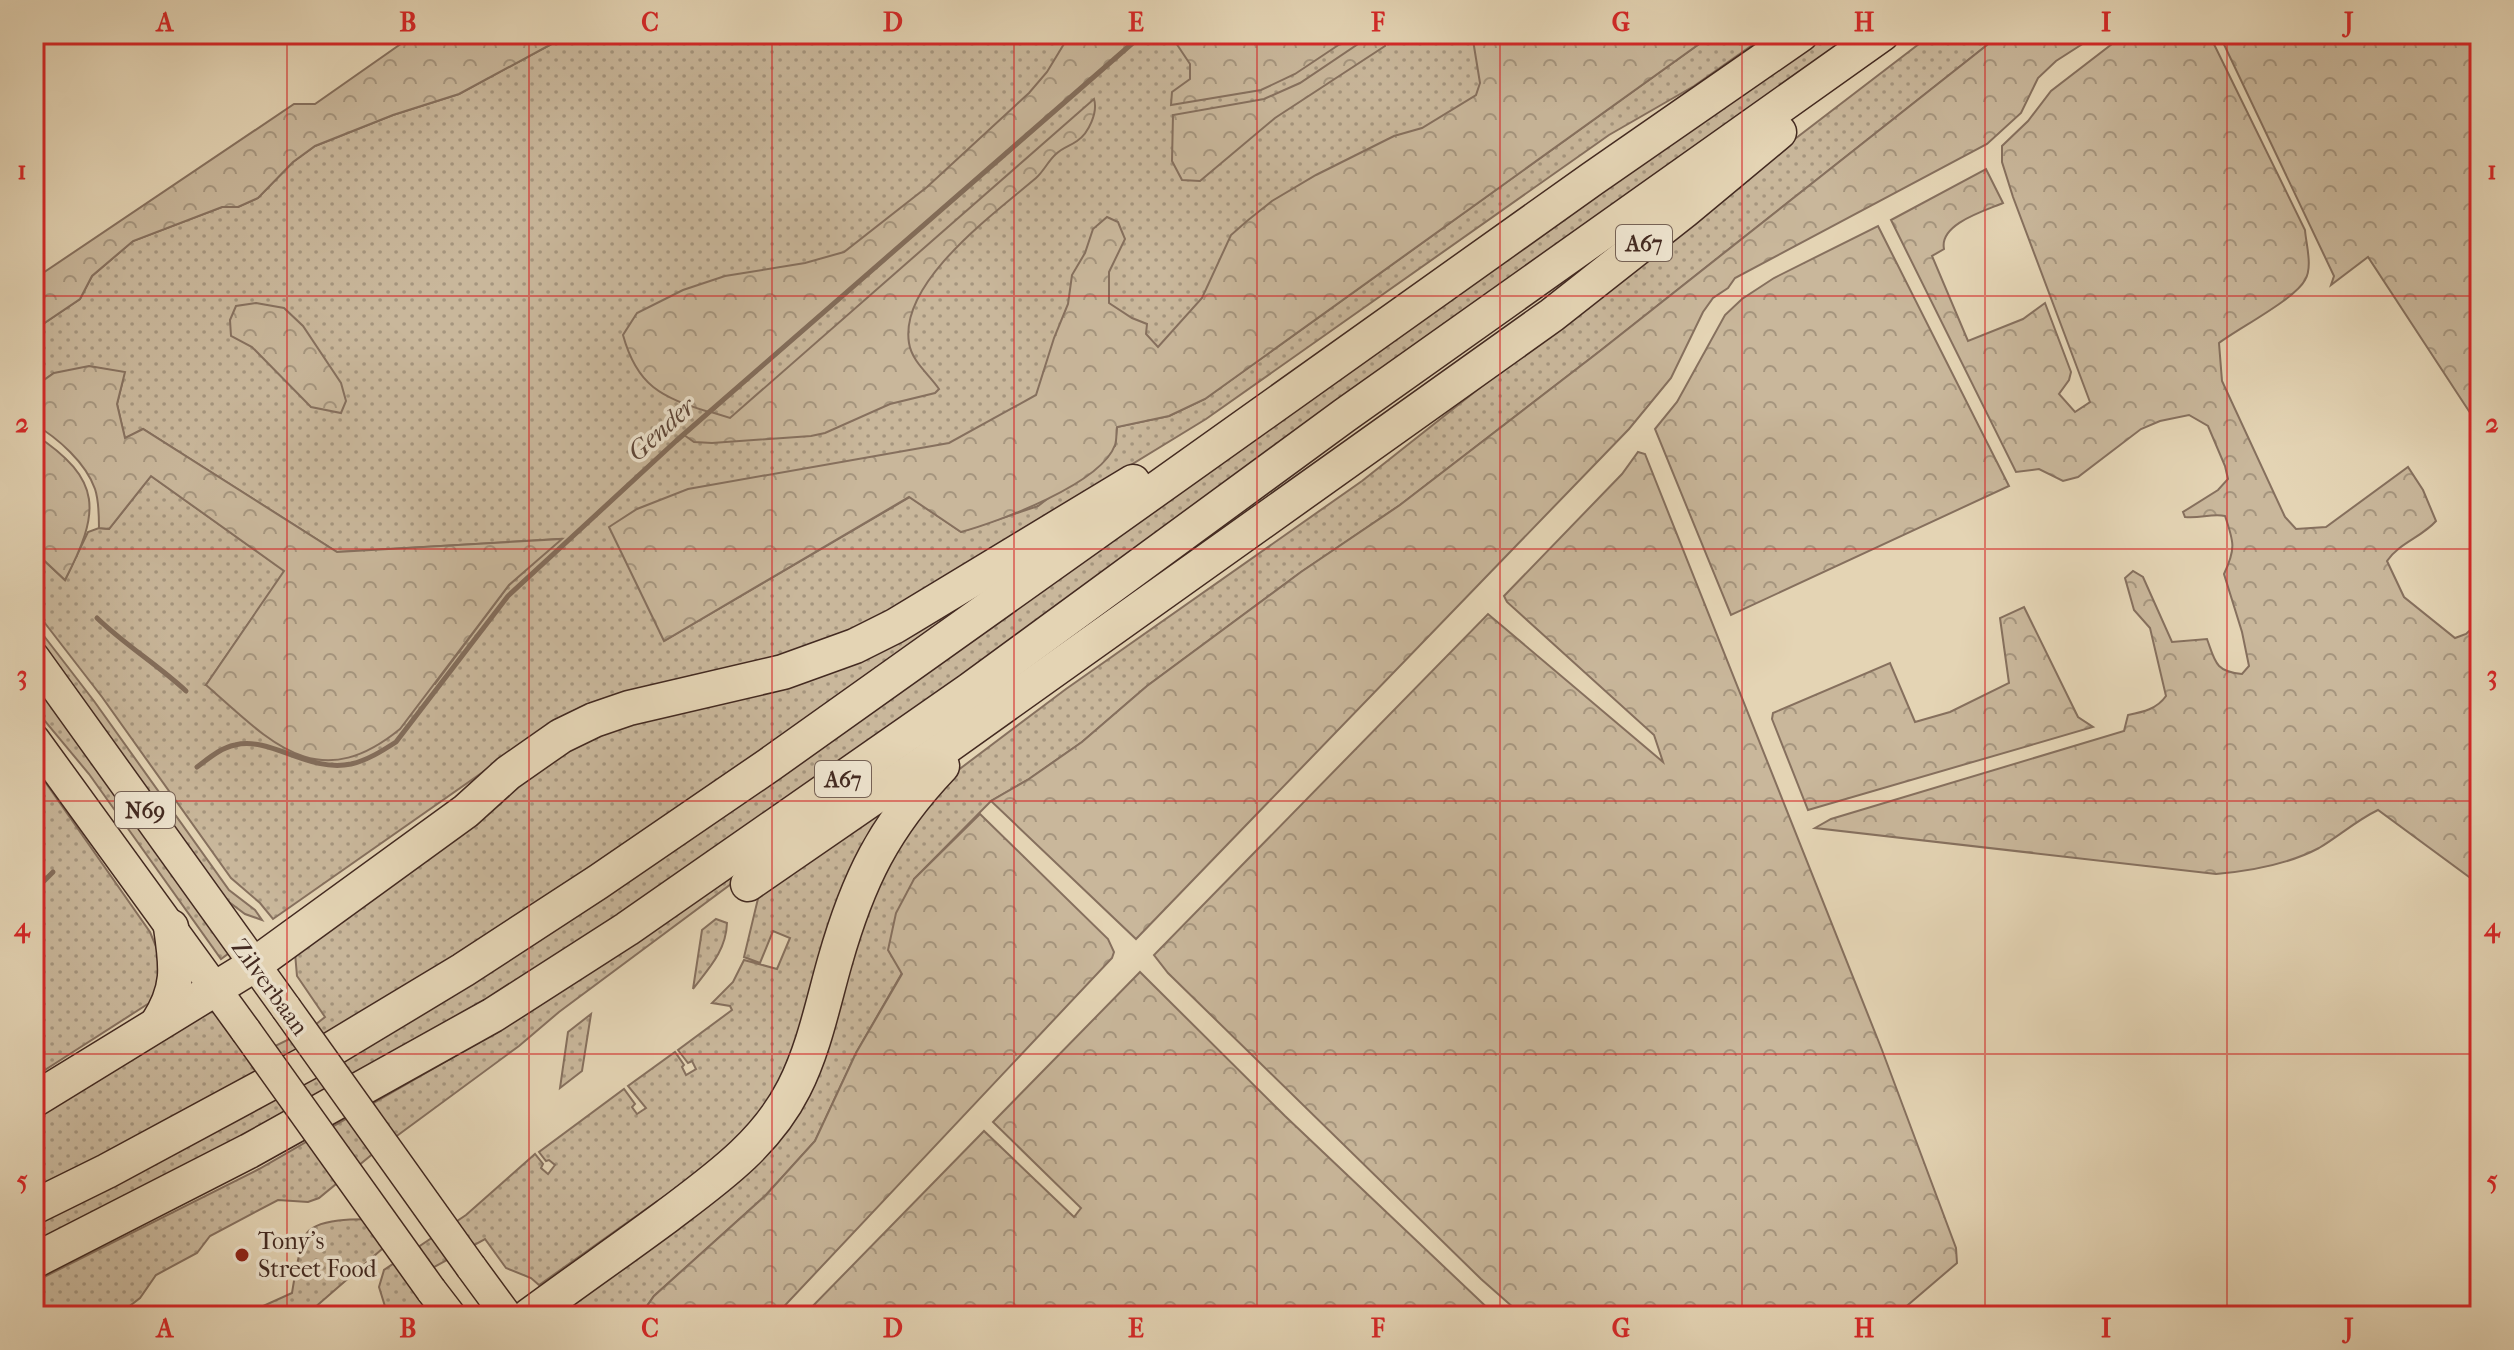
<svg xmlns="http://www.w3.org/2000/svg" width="2514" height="1350" font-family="'IM FELL French Canon',serif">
	<defs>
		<pattern id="grass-dots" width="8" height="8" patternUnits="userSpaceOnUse" patternTransform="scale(2)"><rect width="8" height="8" fill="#c9b79b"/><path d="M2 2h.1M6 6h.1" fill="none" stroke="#a5957e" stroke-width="1.8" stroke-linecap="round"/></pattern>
		<pattern id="forest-crowns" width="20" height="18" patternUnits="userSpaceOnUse" patternTransform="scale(2)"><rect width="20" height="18" fill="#c9b79b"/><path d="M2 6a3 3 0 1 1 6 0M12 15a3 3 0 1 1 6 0" fill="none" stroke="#a5957e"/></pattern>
	</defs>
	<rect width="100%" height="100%" fill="#e4d4b4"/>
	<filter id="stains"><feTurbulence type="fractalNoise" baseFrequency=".0025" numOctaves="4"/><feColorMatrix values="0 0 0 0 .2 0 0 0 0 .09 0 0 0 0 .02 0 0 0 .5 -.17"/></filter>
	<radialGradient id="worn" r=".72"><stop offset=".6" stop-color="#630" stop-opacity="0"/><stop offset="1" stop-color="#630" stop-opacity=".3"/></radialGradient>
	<g fill="url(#grass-dots)" stroke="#86705e" stroke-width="2">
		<path d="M570,34h1139l-275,195 -480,225 -290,187 246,-144 51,35 77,-26 77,-60 2,-19 52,-11 36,-17 508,-365h55l-74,52 -85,49 -403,284 -322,197 -57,24 -304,104 -250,175 -13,-16 -29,-25 -129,-181 -68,-88v-58l31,29 23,-48 11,-4 10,1 42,-53 134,95 -79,114 229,-1 74,-99 51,-46 -223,13 -194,-123 -18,10 -8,-35 6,-24 -69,-7 -20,14v-57l46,-31 12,-23 41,-35 89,-34h16l20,-9 35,-36 22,-16 78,-31 66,-21z"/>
		<path d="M1812,34h46l-1063,764 -310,207 -451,246v-29l195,-101z"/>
		<path d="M1932,34h69l-401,317 -200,154 -99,67 -154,114 -65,56 -53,37 -38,22 -77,78 -12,94 -46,80 -41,88 -49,54 -112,101 -14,20h-79l-9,-11 200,-139 103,-250 86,-133 125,-94 296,-208 425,-336z"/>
		<path d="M1070,530c-206,148 -409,299 -625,433 -133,83 -272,155 -411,228v-79l181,-116 42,59 53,-26 15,-12 -28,-41 -2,-23 276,-215 185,-53z"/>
		<path d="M34,623l60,78 135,189 26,20 7,10 -17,-6 -20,-15 -191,-260z"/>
		<path d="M34,671l202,277 -15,11 -132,-185 -55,-66z"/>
		<path d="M34,766l116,166 12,29 -8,39 -120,77z"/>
		<path d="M923,769l-124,284 -37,58 -48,50 -172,122 -3,2 -8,-7 -25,-10 -21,-29 -69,38 28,39h-56l-9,-29 5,-17 82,-55 69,-61 8,10 -2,4 7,6 7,-9 -6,-5 -3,1 -7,-9 85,-63 11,15 -3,3 5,7 9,-6 -18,-22 47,-34 9,13 -2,2 4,8 10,-6 -4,-8 -4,2 -10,-13 54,-40 -2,-4 -18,-3 21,-21 11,-22 33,9 13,-31 -17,-7 -13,32 -16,-6 17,-71z"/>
		<path d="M809,826l-250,186 -40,34 -144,106 -56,46 -11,4 -30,-2 -68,36 -13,17 -41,22 -16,23 -13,10 -28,8h-65v-34l225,-113 243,-140z"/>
		<path d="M716,919l11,4c-1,28 -18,45 -34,66l9,-59z"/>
		<path d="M591,1014l-9,57 -22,17 8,-56z"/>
		<path d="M397,1220v16l-92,80h-64l51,-23c3,-18 6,-40 13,-57 11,-22 70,-16 92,-16z"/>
	</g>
	<g fill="url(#forest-crowns)" stroke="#86705e" stroke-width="2">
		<path d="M415,34h155l-111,60 -66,21 -78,31 -22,16 -35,36 -20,9h-16l-89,34 -41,35 -12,23 -46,31v-51l260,-175h21z"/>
		<path d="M1070,34h72l-431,378 19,6 364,-319c4,13 -5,34 -17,42 -7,5 -15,7 -21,13 -8,7 -12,17 -20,24 -41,35 -137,104 -127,165 3,19 20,31 30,46l-4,4 -45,11 -65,29 -14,3 -99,7 -18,-1 -10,-7 25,-23c-48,-15 -72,-26 -86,-77l14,-22 46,-23 42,-14 80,-13 39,-11 83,-65 102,-94 18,-21z"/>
		<path d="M1355,34l-60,40 -34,16 -90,15 1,-13 18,-13v-15l-20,-30z"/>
		<path d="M1373,34h12v12l-110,72 -75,63 -18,-1 -10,-19 1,-46 91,-16 36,-16z"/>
		<path d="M1472,34h241l-508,365 -36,17 -52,11c-1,5 0,13 -2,18 -14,39 -117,77 -154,87l-52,-35 -245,144 -55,-114 28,-18 51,-20 261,-46 87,-48 18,-57 14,-34 4,-29 13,-22 8,-24 14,-12 11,5 7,17 -16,33v31l23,15 15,6 -1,10 12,13 44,-49 29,-63 16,-14 25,-20 44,-26 78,-39 28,-8 54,-33 4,-12z"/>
		<path d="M2001,34h97l-42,27 -18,17 -17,35 -34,31 -252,134 -7,10 -15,10 -10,14 -32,66 -42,51 -493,510 -145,-138 38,-22 53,-37 65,-56 154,-114 99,-67 200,-154z"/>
		<path d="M2125,34h84l96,196c1,14 8,37 0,50 -10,19 -66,48 -86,63l3,38 63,136 11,12 30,-2 82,-60 15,23 13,31c-14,16 -37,22 -49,40l17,36 51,41 11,-4 14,-13v264l-102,-75c-21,10 -39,26 -59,38 -32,17 -68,23 -103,26l-401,-46 16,-9 293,-88 4,-16c15,-3 29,-6 38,-19l-16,-68 -16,-18 -9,-32 8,-7 10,6 29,65 35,-3c8,22 8,33 35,35l7,-8 -7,-34 -18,-58c12,-25 10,-32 1,-58 -13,-3 -26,3 -40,1l-2,-5 35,-22 10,-11 -3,-13 -17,-40 -19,-11 -29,6 -19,8 -63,48 -15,4 -24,-12 -23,3 -125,-252 95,-51 17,34c-19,8 -64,21 -59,46l-12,7 36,85 55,-22 22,-16 26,69 -2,8 -10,14 16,18 15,-10 -77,-205 -11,-35v-16l26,-25 23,-30z"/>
		<path d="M2219,34h261v394l-112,-171 -37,28 3,-9z"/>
		<path d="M1878,226l131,260 -278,129 -76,-186 22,-27 48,-87 17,-16 32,-21z"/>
		<path d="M256,303l28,5 19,18 38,57 5,18 -5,12 -30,-6 -59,-60 -21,-11 -1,-16 6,-14z"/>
		<path d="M89,366l36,6 -8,32 8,34 18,-9 194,123 225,-13 -53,46 -109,144c-83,68 -130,12 -194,-44l78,-114 -133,-95 -42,53 -10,-1c0,-13 0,-27 -4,-39 -9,-26 -37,-51 -61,-65v-37l20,-14z"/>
		<path d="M34,434c70,46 66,78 31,146l-31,-29z"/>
		<path d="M1638,452l7,2 237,596 74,198 1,15 -62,53h-372l-42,-37 -313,-306 -14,-18 334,-341 175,148 -9,-27 -147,-133 -3,-6 118,-122z"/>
		<path d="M2024,607l54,110 15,10 -285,83 -36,-91 1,-6 117,-50 25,59 35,-10 59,-29 -9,-65z"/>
		<path d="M980,814l128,125 6,13 -2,6 -337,358h-135l14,-20 112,-101 49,-54 41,-88 46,-79 -14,-24 8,-37 18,-34z"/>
		<path d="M1140,972l145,144 211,200h-693l181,-185 90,86 7,-9 -88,-86z"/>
	</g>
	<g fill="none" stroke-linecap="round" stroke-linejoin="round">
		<g stroke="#836d5b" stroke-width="5">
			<path d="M97,618c28,27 61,47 89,73"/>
			<path d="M197,767c11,-8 23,-19 38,-22 36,-9 73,28 116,19 17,-4 31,-13 45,-22l112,-146 168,-155 467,-407"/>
			<path d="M34,891l19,-19"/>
		</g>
		<g stroke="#432a21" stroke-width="33">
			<g id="primary">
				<path d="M34,657l252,351"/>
				<path d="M34,739l212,292"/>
				<path d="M471,1267l36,49"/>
				<path d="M431,1290l20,26"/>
			</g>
		</g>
		<g stroke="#432a21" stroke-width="37">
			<g id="highway">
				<path d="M748,884l177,-122 627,-447 132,-104 95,-79"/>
				<path d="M157,1024c23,-35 20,-57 14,-97"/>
				<path d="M34,1100l220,-135 212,-154 42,-38 53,-37 33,-16 35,-12 154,-36 72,-26 40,-20 238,-144"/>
				<path d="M34,1207l73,-36 215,-116 141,-85 135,-88 171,-117 823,-586 209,-145"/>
				<path d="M34,1261l215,-110 244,-136 134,-86 343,-239 375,-275 537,-381"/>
				<path d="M529,1316c46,-34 92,-66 138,-100 49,-37 99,-72 127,-128 20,-39 29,-85 41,-127 23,-81 49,-134 107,-195"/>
			</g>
		</g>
		<use href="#primary" stroke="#e4d4b4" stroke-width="30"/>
		<use href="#highway" stroke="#e4d4b4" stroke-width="34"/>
		<g stroke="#432a21" stroke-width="33" stroke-linecap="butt">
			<g id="primary-bridge">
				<path d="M286,1008l185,259"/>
				<path d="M246,1031l185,259"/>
			</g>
		</g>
		<use href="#primary-bridge" stroke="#e4d4b4" stroke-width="30"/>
	</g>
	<path fill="none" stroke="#d62828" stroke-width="2" stroke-opacity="0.55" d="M287,34v1282M529,34v1282M772,34v1282M1014,34v1282M1257,34v1282M1500,34v1282M1742,34v1282M1985,34v1282M2227,34v1282M34,296h2446M34,549h2446M34,801h2446M34,1054h2446"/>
	<circle fill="#8f2418" stroke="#ede3ce" stroke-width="3" cx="242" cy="1255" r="8"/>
	<g text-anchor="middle" stroke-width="7" stroke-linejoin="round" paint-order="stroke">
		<g fill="#ede3ce" stroke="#766255" stroke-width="2">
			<rect x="1616" y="225" width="56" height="36" rx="6"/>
			<rect x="815" y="761" width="56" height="36" rx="6"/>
			<rect x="115" y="792" width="60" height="36" rx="6"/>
		</g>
		<g font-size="22" font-weight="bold" fill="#432a21">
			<text x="1644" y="251">A67</text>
			<text x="843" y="787">A67</text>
			<text x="145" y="818">N69</text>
		</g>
		<g font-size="24" fill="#432a21" stroke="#ede3ce">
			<text transform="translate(270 987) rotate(54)" y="8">Zilverbaan</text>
		</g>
		<g font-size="24" fill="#432a21" stroke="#ede3ce" text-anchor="start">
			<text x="258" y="1249">Tony's<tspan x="258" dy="28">Street Food</tspan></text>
		</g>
		<g font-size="26" font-style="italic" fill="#5e4639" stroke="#ede3ce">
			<text transform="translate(661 429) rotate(-42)" y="9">Gender</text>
		</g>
	</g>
	<rect width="2514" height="1350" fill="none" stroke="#e4d4b4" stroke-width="88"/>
	<rect x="44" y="44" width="2426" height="1262" fill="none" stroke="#d62828" stroke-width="3"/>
	<g font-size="26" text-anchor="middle" font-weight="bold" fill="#d62828">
		<text x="165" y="31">A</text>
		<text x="408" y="31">B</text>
		<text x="650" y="31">C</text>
		<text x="893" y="31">D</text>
		<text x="1136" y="31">E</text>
		<text x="1378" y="31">F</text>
		<text x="1621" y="31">G</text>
		<text x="1864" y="31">H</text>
		<text x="2106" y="31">I</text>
		<text x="2349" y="31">J</text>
		<text x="22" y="179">1</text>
		<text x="2492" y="179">1</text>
		<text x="22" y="432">2</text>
		<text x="2492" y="432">2</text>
		<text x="22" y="684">3</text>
		<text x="2492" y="684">3</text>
		<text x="22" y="936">4</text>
		<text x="2492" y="936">4</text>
		<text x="22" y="1189">5</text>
		<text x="2492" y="1189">5</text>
		<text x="165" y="1337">A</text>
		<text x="408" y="1337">B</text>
		<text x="650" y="1337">C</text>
		<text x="893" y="1337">D</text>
		<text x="1136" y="1337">E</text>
		<text x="1378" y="1337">F</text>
		<text x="1621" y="1337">G</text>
		<text x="1864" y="1337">H</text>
		<text x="2106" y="1337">I</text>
		<text x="2349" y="1337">J</text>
	</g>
	<rect width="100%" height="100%" filter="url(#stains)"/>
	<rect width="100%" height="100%" fill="url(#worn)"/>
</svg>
